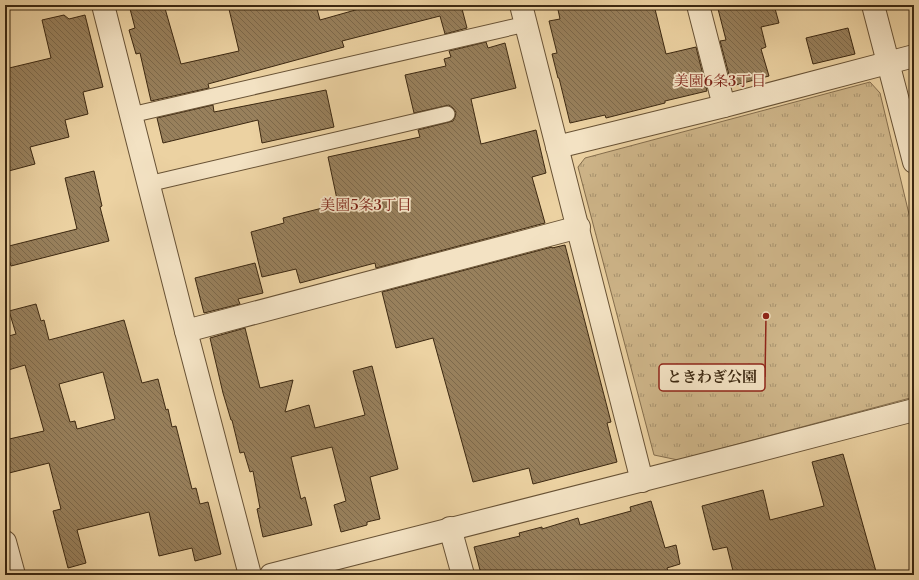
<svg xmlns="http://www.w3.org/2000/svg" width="919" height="580" font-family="'Libre Bodoni','Noto Serif JP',serif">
	<defs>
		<pattern id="park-tufts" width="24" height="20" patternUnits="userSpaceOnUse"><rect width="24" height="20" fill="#ceb589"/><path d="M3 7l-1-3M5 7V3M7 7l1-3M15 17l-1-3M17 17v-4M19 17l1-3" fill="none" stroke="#a8936f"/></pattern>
		<pattern id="building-back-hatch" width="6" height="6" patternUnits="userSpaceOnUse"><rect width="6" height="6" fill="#98805c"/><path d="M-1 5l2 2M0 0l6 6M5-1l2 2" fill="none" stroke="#7d694b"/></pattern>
	</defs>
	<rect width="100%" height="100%" fill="#ecd2a2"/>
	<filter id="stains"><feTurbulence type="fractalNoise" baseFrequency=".005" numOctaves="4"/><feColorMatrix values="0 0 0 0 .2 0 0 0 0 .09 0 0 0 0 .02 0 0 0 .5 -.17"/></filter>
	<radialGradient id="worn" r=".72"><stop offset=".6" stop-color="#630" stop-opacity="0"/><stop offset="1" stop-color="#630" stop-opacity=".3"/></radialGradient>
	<path fill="url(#park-tufts)" stroke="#856e4d" d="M870,82l10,11 34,142v162l-236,63 -24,-5 -76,-288 7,-9z"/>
	<g fill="url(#building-back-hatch)" stroke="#3c2811" fill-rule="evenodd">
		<path d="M129,5h35l17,59 58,-13 -11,-46h88l4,15 53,-15h88l6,23 -22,6 -5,-18 -98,25 2,6 -136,37 1,4 -58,13 -11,-48 -4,1 -7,-24 6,-2z"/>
		<path d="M557,5h97l12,49 30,-7 11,44 -42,10v2l-59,15 -1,-3 -35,8 -11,-45h-1l-6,-24 5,-1 -8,-32 11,-2z"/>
		<path d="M717,5h57l5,18 -18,4 5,20 -5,2 8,27 -37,10 -12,-45 6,-1z"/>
		<path d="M64,15l5,4 16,-4 18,72 -20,5 5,22 -23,6 4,17 -39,10 5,17 -30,8v-103l46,-11 -9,-38z"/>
		<path d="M848,28l7,26 -42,10 -7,-26z"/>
		<path d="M486,42l2,6 17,-5 11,45 -45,11 10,45 55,-14 10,43 -14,4 13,46 -169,45 -1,-5 -75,20 -4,-14 -34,8 -11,-45 33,-9 -1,-5 55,-14 -10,-47 92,-20 -2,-7 35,-9 2,-4 1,-5 -3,-4 -4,-3 -35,8 -9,-38 41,-9 -2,-7 7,-2 -2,-6z"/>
		<path d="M326,90l8,37 -72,16 -4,-23 -95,23 -6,-25 56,-13 1,7z"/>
		<path d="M94,171l8,35 -2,1 9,34 -98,25 -6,-19 72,-18 -12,-51z"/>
		<path d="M565,245l46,177 -4,1 10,39 -84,22 -4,-16 -56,14 -40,-144 -37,10 -14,-56 170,-45v1z"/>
		<path d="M255,263l8,30 -25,6 2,5 -36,9 -9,-35z"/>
		<path d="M36,304l5,17 3,-1 5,20 75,-20 18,63 16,-4 8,31 2,-1 4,18 4,-1 16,63 4,-1 4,16 8,-2 13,52 -26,7 -3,-13 -33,8 -10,-44 -72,18 9,33 -18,5 -15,-57 8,-2 -12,-46 -44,11v-34l39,-9 -19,-66 -20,6v-34l11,-3 -7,-23zM103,372l12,47 -38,10 -2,-8 -5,1 -11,-38z"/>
		<path d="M245,328l15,60 33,-8 -8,32 24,-7 6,23 50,-13 -12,-44 19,-5 26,103 -28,8 10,42 -13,3v3l-26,7 -7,-27 12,-4 -14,-54 -41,10 10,42 4,-2 7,28 -49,12 -6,-28 3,-1 -7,-37 -3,1 -6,-20 -4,1 -8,-33h-1l-8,-27 -13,-55z"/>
		<path d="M843,454l34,121h-143l-7,-28 -14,3 -11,-44 61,-16 7,30 54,-14 -12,-44z"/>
		<path d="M651,501l14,47 11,-3 4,19 -13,4 2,7h-186l-2,-5h-1l-6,-23 46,-11 -1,-3 23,-6v2l36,-11 2,7 51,-14 -1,-4z"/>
	</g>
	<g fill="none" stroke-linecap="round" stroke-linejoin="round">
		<g stroke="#685235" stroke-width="17">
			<g id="service">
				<path d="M131,115l395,-91"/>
				<path d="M148,184l299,-70"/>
			</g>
		</g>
		<g stroke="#685235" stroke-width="24">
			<g id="minor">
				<path d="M521,5l121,476"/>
				<path d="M698,5l26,101"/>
				<path d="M873,5l41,157"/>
				<path d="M557,147l167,-41 190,-50"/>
				<path d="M186,331l393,-104"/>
				<path d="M450,528l13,47"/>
				<path d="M5,542l9,33"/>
			</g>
		</g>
		<g stroke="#685235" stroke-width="24">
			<g id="tertiary">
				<path d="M103,5l83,326 64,244"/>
				<path d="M271,575c215,-54 429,-109 643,-165"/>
			</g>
		</g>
		<use href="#service" stroke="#f3e2c3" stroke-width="15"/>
		<use href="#minor" stroke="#f3e2c3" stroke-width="22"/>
		<use href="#tertiary" stroke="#f3e2c3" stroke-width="22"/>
	</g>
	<g text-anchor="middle" stroke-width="3.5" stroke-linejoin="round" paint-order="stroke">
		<g font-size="15" fill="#7a1f14" stroke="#f3e2c3">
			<text x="720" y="86">美園6条3丁目</text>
			<text x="366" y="210">美園5条3丁目</text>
		</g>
	</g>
	<path fill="none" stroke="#8f2418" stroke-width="1.5" d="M766 316L765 377"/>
	<circle fill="#8f2418" stroke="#f3e2c3" stroke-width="1.5" cx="766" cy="316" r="4"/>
	<rect fill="#f3e2c3" stroke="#8f2418" stroke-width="1.5" x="659" y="364" width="106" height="27" rx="4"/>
	<g font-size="15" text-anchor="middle" font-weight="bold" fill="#3c2811">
		<text x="712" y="382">ときわぎ公園</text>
	</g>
	<rect width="919" height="580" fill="none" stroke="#ecd2a2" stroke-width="20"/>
	<rect x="6" y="6" width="907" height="568" fill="none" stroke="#3c2811" stroke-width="2"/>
	<rect x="10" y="10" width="899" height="560" fill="none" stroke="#3c2811"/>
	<rect width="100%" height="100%" filter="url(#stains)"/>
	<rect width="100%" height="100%" fill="url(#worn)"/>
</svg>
